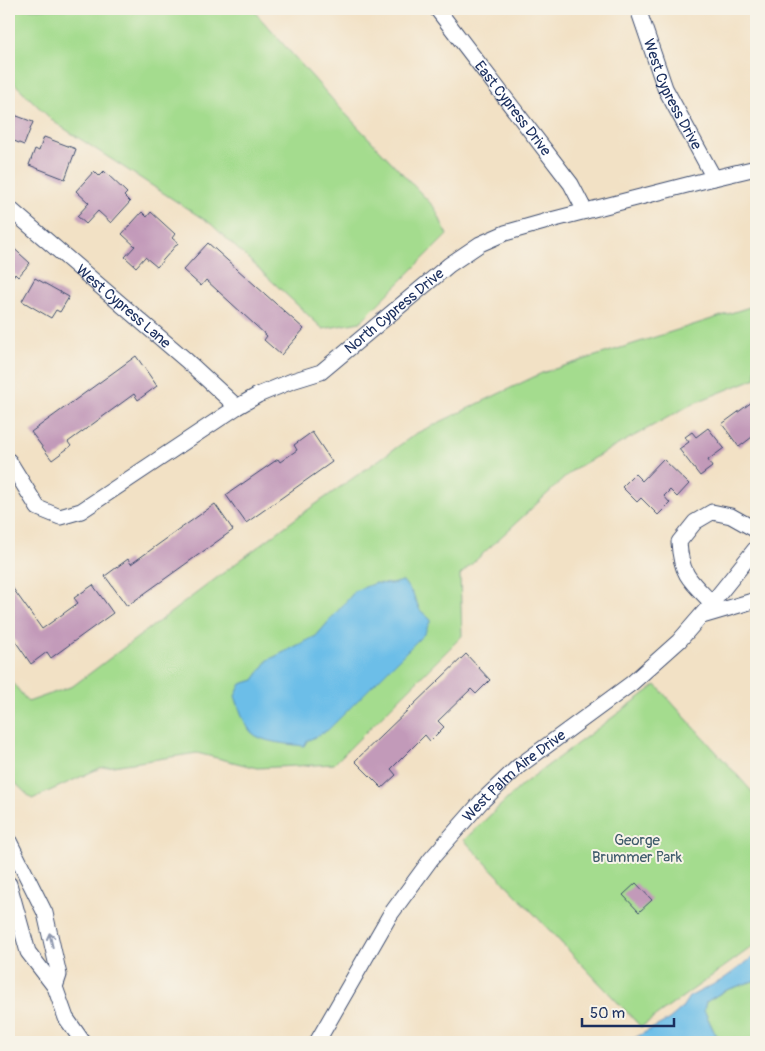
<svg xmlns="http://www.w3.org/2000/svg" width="765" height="1051" font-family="Pangolin,sans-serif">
	<rect width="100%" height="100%" fill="#f7f3e8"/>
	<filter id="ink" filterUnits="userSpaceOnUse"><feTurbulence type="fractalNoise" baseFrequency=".02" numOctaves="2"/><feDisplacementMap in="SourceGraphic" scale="10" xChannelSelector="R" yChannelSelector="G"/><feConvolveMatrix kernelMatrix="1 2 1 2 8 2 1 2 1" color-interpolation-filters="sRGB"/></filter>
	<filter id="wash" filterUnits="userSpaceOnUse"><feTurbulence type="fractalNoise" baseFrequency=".0096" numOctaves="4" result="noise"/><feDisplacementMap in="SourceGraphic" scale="20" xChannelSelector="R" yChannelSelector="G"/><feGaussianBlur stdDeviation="1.12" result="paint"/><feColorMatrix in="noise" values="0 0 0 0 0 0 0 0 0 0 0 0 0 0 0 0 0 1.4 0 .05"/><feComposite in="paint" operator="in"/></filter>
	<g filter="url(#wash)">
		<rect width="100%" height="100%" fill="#f2e1c5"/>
		<g fill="#a4dc8e" stroke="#608676">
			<path d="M9,9h244l7,9 81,91 94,99 12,27 -87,87 -37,7 -112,-105 -157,-102 -45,-44z"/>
			<path d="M756,305v73l-62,25 -120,66 -114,106 2,61 -128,128 -77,4 -60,-15 -97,15 -68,31 -23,-22v-99l19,24 45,-16 226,-170 118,-83 125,-60z"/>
			<path d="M656,685l100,111v148l-115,83 -177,-187 59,-56z"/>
			<path d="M756,980v62h-37l-15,-32 2,-8 18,-11z"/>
		</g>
		<g fill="#6cbee8" stroke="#4476a3">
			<path d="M403,581l10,13 7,16 11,10 -7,14 -96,96 -21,11 -3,5c-14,-2 -43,-3 -53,-14 -8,-10 -12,-25 -16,-36l6,-12 13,-4 14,-20 48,-24 39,-45 20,-8 16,1z"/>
			<path d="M756,955v25l-32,11 -18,11 -2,8 15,32h-92l41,-22 13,-11 8,-12 33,-17z"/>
		</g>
		<g id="blocks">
			<g fill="#c29ab9">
				<path d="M9,113l24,9 -9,23 -15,-6z"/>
				<path d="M44,137l32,12 -11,30 -36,-14 6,-16 4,2z"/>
				<path d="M94,171l5,5 5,-5 23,22 -3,3 6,6 -19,21 -13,-12 -12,13 -9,-8 12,-13 -13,-12z"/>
				<path d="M142,212l5,5 4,-5 24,22 -3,4 6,5 -21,24 -12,-10 -9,10 -11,-10 10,-11 -13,-12z"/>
				<path d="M208,243l96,86 -23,26 -17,-15 3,-4 -61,-56 -5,6 -18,-16z"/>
				<path d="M9,244l21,19 -12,14 -3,-3 -6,7z"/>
				<path d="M35,278l34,19 -9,15 -4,-2 -5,8 -29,-17z"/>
				<path d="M136,356l21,30 -19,14 -4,-6 -66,48 3,4 -19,14 -21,-28z"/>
				<path d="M756,399v35l-17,13 -17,-23z"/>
				<path d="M708,428l16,20 -16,12 4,7 -12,9 -21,-27 10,-7 -4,-5 7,-5 4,5z"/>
				<path d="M312,432l20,30 -86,61 -20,-28 52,-36 2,3 17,-12 -3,-5z"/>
				<path d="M663,459l26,25 -12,13 -7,-7 -6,6 6,7 -12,12 -17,-17 -4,4 -15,-15 13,-13 7,7z"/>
				<path d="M215,504l18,26 -106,76 -22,-30 23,-17 3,5z"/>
				<path d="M9,583l33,46 36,-26 -4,-5 19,-13 20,28 -62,45 -4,-6 -16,12 -22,-32z"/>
				<path d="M466,654l24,26 -14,14 -5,-5 -33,32 6,6 -14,14 -5,-6 -34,34 5,6 -14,13 -27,-27z"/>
				<path d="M636,883l16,17 -13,12 -16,-17z"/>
			</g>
		</g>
	</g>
	<g filter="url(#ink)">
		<use href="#blocks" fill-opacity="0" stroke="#3b4a6d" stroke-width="1"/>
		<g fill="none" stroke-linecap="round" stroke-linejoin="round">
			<g stroke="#3b4a6d" stroke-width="17">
				<g id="minor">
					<path id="s1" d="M437,9l134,175 14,27"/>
					<path id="s2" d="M638,9l27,79 49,90"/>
					<path id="s3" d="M9,208l177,152 51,47"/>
					<path id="s4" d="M9,461l29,47 22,9 21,-6 156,-104 21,-12 34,-14 29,-9 128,-107 31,-21 25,-11 46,-13 163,-42 42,-10"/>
					<path d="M712,603c-22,-22 -31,-28 -33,-61l16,-20 17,-10 19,4 25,14"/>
					<path d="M702,616l54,-16"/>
					<path d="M9,841l36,72 14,62 -4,12"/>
					<path d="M9,884l19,68 27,35 11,31 17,24"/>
					<path id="s5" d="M317,1042l73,-127 41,-56 50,-57 38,-36 113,-83 47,-42 33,-38 44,-55"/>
				</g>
			</g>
			<use href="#minor" stroke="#fff" stroke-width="15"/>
		</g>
		<defs><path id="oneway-shaft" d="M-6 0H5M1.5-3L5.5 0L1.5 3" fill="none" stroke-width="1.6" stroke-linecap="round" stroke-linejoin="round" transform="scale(1.25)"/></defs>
		<use stroke="#8d97ae" href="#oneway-shaft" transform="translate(51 940) rotate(-103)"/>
	</g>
	<g text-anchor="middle" stroke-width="4" stroke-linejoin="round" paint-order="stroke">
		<g font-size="15" fill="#1b2f5e" stroke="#f7f3e8">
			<text dy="5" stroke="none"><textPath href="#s2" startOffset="92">West Cypress Drive</textPath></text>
			<text dy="5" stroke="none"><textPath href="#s1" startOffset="125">East Cypress Drive</textPath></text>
			<text dy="5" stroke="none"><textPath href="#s3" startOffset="151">West Cypress Lane</textPath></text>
			<text dy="5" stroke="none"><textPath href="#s4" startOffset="475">North Cypress Drive</textPath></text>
			<text dy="5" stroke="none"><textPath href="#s5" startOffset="334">West Palm Aire Drive</textPath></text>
		</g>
		<g font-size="15" fill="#3d5a6a" stroke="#f7f3e8">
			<text x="637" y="845">George<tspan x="637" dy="17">Brummer Park</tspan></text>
		</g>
	</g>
	<rect width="765" height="1051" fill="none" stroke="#f7f3e8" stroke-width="30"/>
	<path d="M582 1018v8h92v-8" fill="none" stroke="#1b2f5e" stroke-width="2.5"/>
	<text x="590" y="1018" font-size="15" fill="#1b2f5e" stroke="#f7f3e8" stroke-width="4" paint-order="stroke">50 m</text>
</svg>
